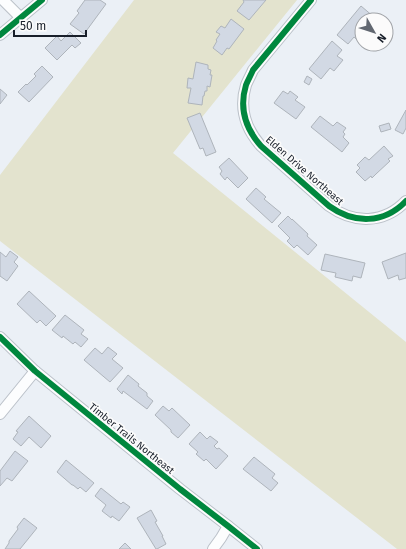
<svg xmlns="http://www.w3.org/2000/svg" width="406" height="549" font-family="'Fira Sans',sans-serif">
	<rect width="100%" height="100%" fill="#ebf0f6"/>
	<path fill="#e3e3ce" d="M134,0h163l-124,153 233,189v207h-9l-397,-308v-66z"/>
	<g fill="#d2d9e4" stroke="#aeb4bb">
		<path d="M85,0h15l6,4 -22,30 -14,-10 9,-11 -2,-2z"/>
		<path d="M243,0h23l-17,20 -12,-9 7,-9z"/>
		<path d="M361,6l13,11 -2,3h-10v20l-2,2 -6,-5 -6,7 -11,-9z"/>
		<path d="M231,19l13,10 -15,20 -2,-1 -5,7 -9,-7 4,-7 -1,-1 4,-6 -4,-2 5,-6 4,2z"/>
		<path d="M70,32l11,11 -6,5 -3,-3 -15,15 -12,-12 12,-12 4,5z"/>
		<path d="M332,41l10,9 -5,6 6,4 -9,11 -4,-3 -9,11 -12,-10z"/>
		<path d="M196,62l12,3v4l3,1 -1,5h2l-2,12 -3,-1v5h-2l-1,5h-1l-1,9 -14,-2 3,-15h-4l1,-10 5,1z"/>
		<path d="M42,66l11,11 -24,25 -11,-10 8,-8 1,1 9,-9 -2,-2z"/>
		<path d="M307,76l5,3 -3,6 -5,-3z"/>
		<path d="M0,89l7,6 -7,9z"/>
		<path d="M283,91l5,3 2,-3 8,6 -3,3 10,7 -9,12 -22,-16z"/>
		<path d="M406,110v18l-3,6 -8,-4z"/>
		<path d="M200,113l16,39 -10,4 -3,-8 -3,1 -13,-31z"/>
		<path d="M320,116l13,10 4,-4 9,6 -3,4 2,2 -2,3 6,6 -7,9 -31,-25z"/>
		<path d="M389,123l2,6 -10,3 -2,-6z"/>
		<path d="M384,146l9,10 -5,3 2,2 -14,13 -4,4 -1,-2 -6,5 -9,-9 4,-4 -3,-3 8,-8 4,3z"/>
		<path d="M229,158l19,20 -10,10 -11,-11 -2,3 -5,-6 2,-3 -3,-4z"/>
		<path d="M256,188l10,9 -2,2 17,14 -9,10 -26,-24z"/>
		<path d="M288,216l4,4v-1l16,15 -1,2 10,9 -9,10 -11,-10 -3,3 -7,-7 3,-3 -12,-12z"/>
		<path d="M10,251l8,6 -4,5 4,4 -11,15 -7,-5v-24l6,5z"/>
		<path d="M406,253v25l-7,2 -1,-5 -10,4 -6,-17z"/>
		<path d="M325,254l40,9 -4,15 -8,-2 -1,5 -17,-4 1,-4 -15,-3z"/>
		<path d="M29,291l27,25 -10,10 -6,-6 -3,3 -20,-19z"/>
		<path d="M65,315l19,15 -3,4 7,5 -7,8 -6,-5 -2,2 -10,-8 -1,2 -10,-8z"/>
		<path d="M108,347l9,7 -5,5 11,9 -13,14 -26,-22 11,-12 7,6z"/>
		<path d="M128,375l11,9 -1,2 9,7v3l6,5 -6,8 -24,-18 -1,3 -5,-5z"/>
		<path d="M163,406l6,5 3,-3 18,17 -12,13 -7,-6v-2l-16,-15z"/>
		<path d="M29,416l22,20 -10,12 -12,-11 -8,9 -8,-7 5,-7 -2,-1z"/>
		<path d="M200,432l7,7 3,-3 8,6 -4,4 3,3 2,-1 9,8 -12,13 -10,-10 -2,2 -8,-7 2,-2 -9,-8z"/>
		<path d="M15,451l13,10 -16,20 -5,-3 -7,8v-15z"/>
		<path d="M254,457l21,17 -3,4 6,5 -7,8 -28,-22z"/>
		<path d="M66,460l28,23 -8,9 -6,-5 -2,2 -5,-4h-1l-15,-13z"/>
		<path d="M101,488l20,16 2,-2 7,5 -11,14 -7,-5 -1,2 -9,-7 4,-6 -11,-9z"/>
		<path d="M151,510l6,11 -2,1 8,14h-1l4,8 -9,5h-1l-19,-31z"/>
		<path d="M24,518l13,10 -17,21h-15l4,-6v-2l9,-12 -1,-2z"/>
		<path d="M125,543l6,6h-12z"/>
	</g>
	<g fill="none" stroke-linecap="round" stroke-linejoin="round">
		<g stroke="#bbc1c9" stroke-width="12">
			<g id="minor">
				<path d="M3,0l18,18"/>
				<path d="M311,0l-58,70c-2,5 -5,10 -7,15 -7,23 -1,43 15,61l68,60c25,18 55,18 77,-5"/>
				<path d="M0,35l42,-35"/>
				<path d="M0,337l35,34 145,118 48,37 29,23"/>
				<path d="M0,414l35,-43"/>
				<path d="M213,549l8,-11 7,-12"/>
			</g>
		</g>
		<use href="#minor" stroke="#fcfdfe" stroke-width="10"/>
		<g stroke="#fbfbfb" stroke-width="8">
			<g id="cycleway">
				<path d="M311,0l-58,70c-2,5 -5,10 -7,15 -7,23 -1,43 15,61l68,60c25,18 55,18 77,-5"/>
				<path d="M0,35l42,-35"/>
				<path d="M0,337l35,34 145,118 48,37 29,23"/>
			</g>
		</g>
		<use href="#cycleway" stroke="#00873e" stroke-width="6"/>
	</g>
	<g text-anchor="middle" stroke-width="3.5" stroke-linejoin="round" paint-order="stroke">
		<g font-size="10" fill="#181f2a" stroke="#fbfbfb">
			<text transform="translate(305 170) rotate(41)" y="4">Elden Drive Northeast</text>
			<text transform="translate(132 438) rotate(39)" y="4">Timber Trails Northeast</text>
		</g>
	</g>
	<g transform="translate(374 32) rotate(129)"><circle r="19" fill="#fbfbfb" stroke="#a0a3a7"/>
	<path d="M0-3L7 15L0 10L-7 15Z" fill="#626871"/>
	<text y="-6" font-size="11" font-weight="bold" text-anchor="middle" fill="#181f2a">N</text>
	</g>
	<path d="M14 30v6h72v-6" fill="none" stroke="#181f2a" stroke-width="2"/>
	<text x="20" y="30" font-size="12" fill="#181f2a" stroke="#fbfbfb" stroke-width="3" paint-order="stroke">50 m</text>
</svg>
